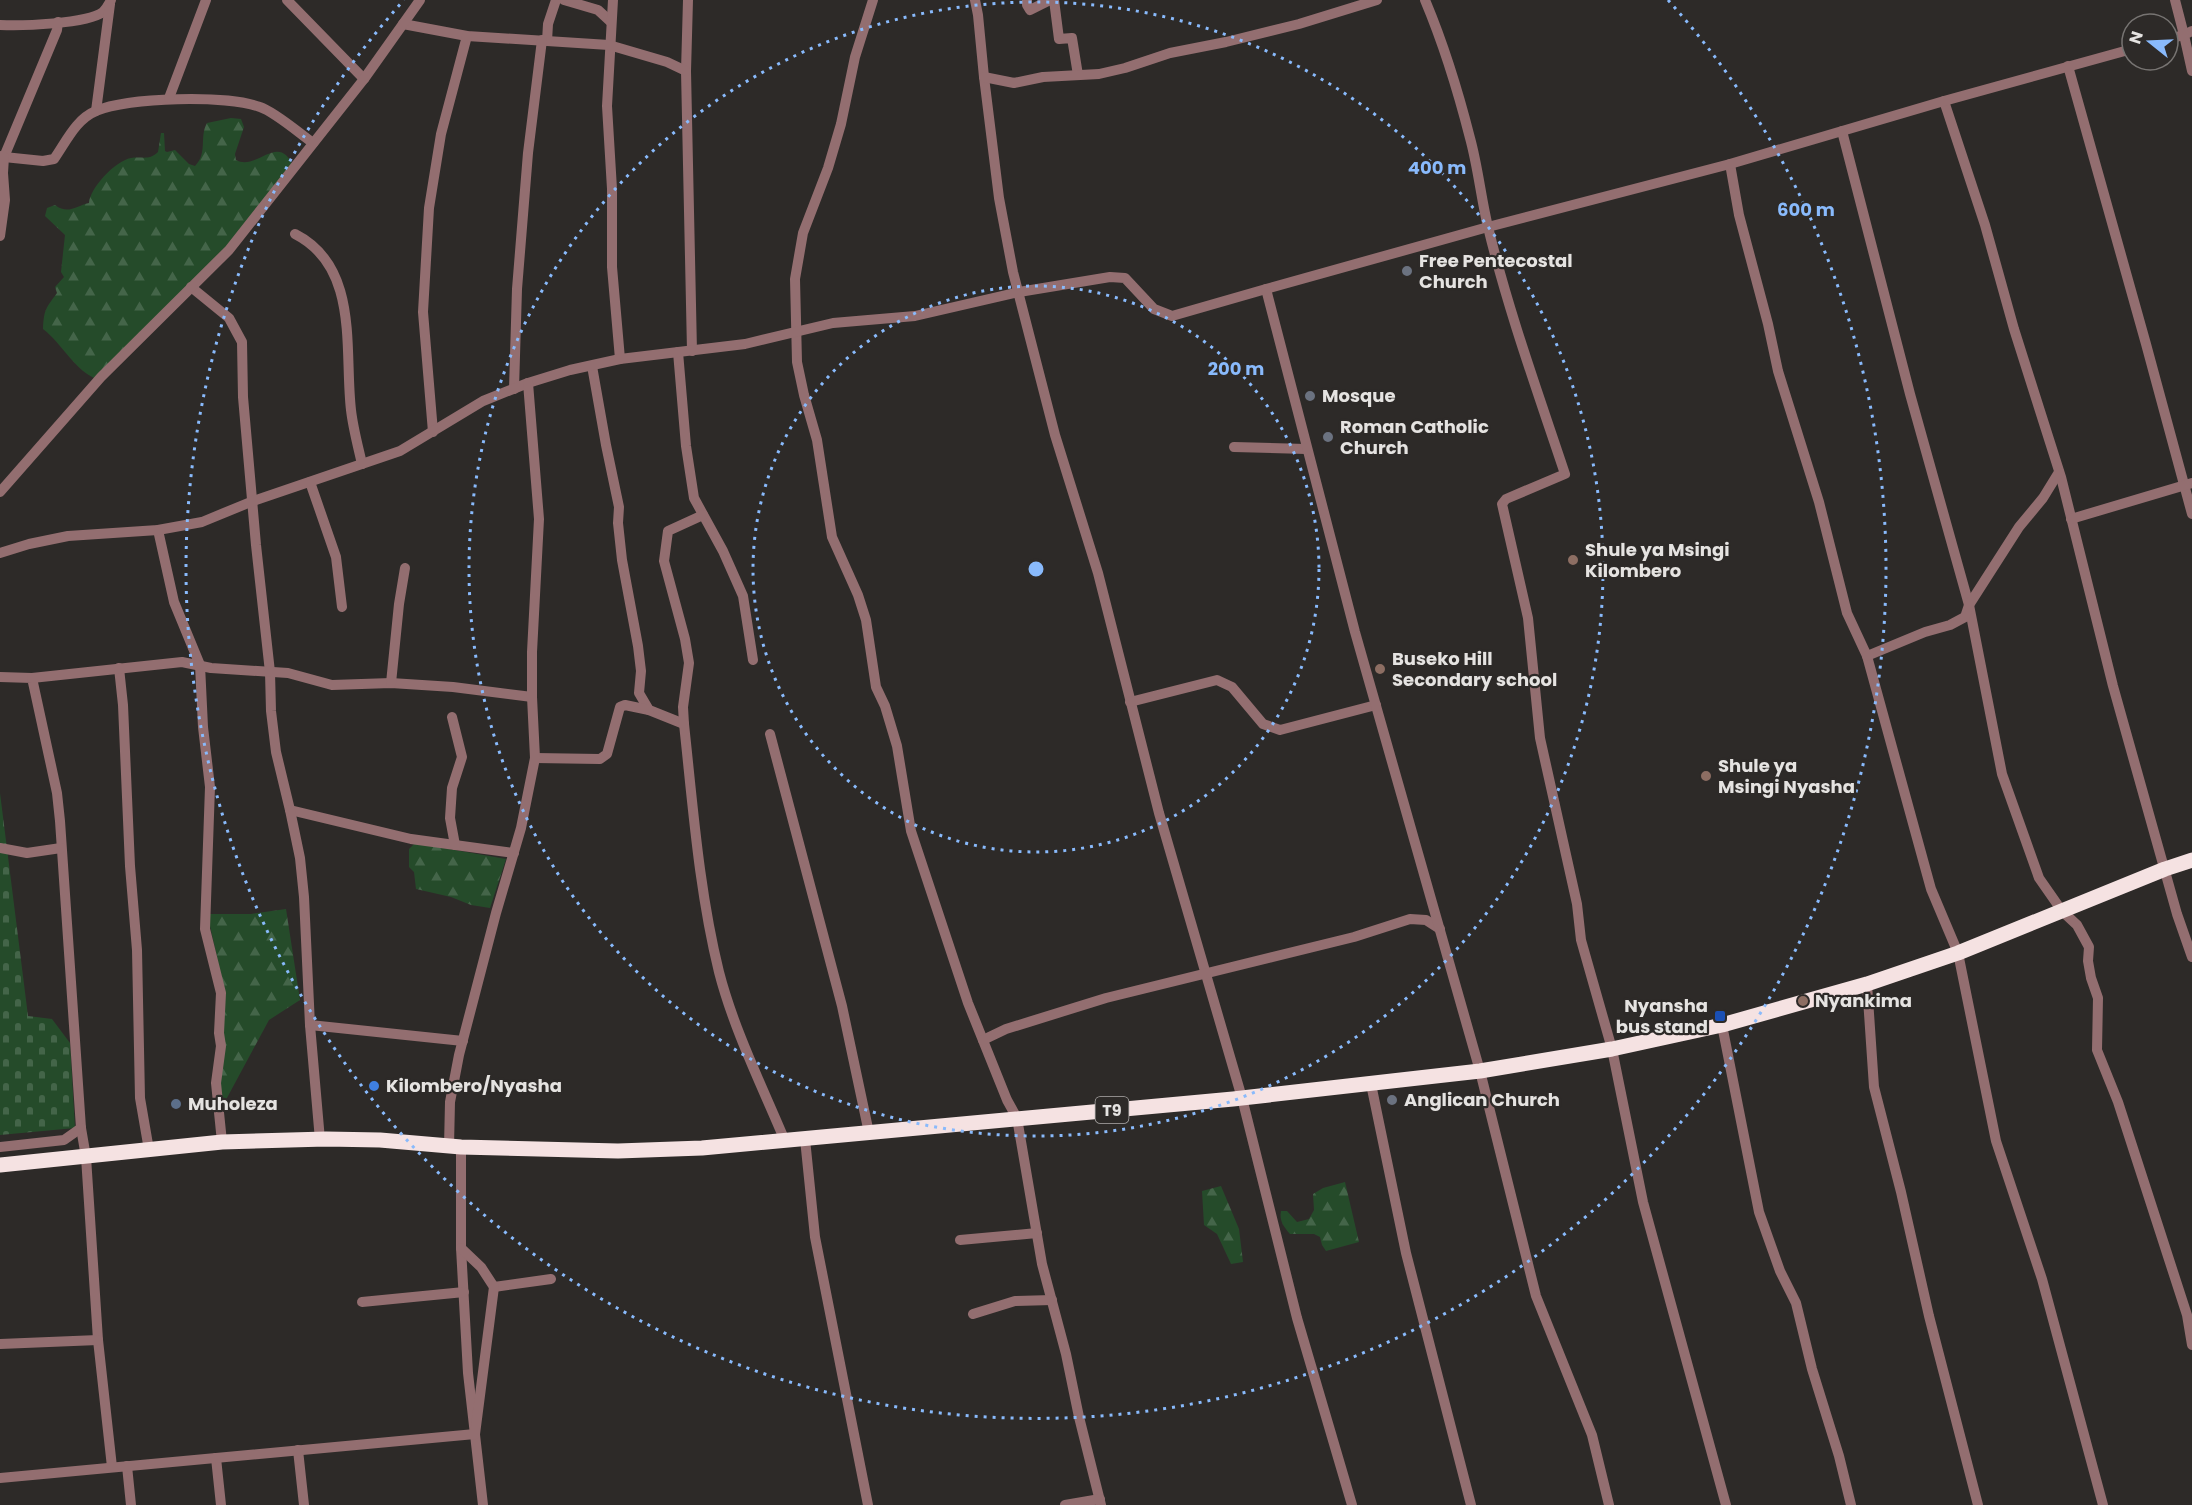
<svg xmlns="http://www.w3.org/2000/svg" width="2192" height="1505" font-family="Poppins,sans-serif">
	<defs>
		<pattern id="forest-firs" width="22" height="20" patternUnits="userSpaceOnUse" patternTransform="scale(1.5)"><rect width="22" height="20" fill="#254b2a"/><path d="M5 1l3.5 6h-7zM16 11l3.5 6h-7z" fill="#446549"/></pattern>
		<pattern id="cemetery-stones" width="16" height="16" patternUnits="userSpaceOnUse" patternTransform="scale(1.5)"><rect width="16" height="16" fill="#254b2a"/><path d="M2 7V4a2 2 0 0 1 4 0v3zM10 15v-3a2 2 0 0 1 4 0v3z" fill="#446549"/></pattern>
	</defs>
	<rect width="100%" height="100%" fill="#2d2a28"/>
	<g fill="url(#forest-firs)">
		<path d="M231,118l10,1 3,8 -9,27 1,6c21,12 43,-30 58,8l-66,82 -129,130c-24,-8 -37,-37 -56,-51 1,-20 3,-21 14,-36l-2,-6 9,-10 -3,-5 4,-37 -20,-19 2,-8 8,-3c13,10 21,1 34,-2 1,-15 26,-42 42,-45 12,-2 17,3 27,-6l3,-19h3l1,18 2,1 8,-2 14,14 6,2c13,-13 4,-29 12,-43z"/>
		<path d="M415,843l91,16 -16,49 -19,-3 -20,-8 -35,-8 -2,-17 -5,-5v-18z"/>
		<path d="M286,909l14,91 -31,20 -48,89 -4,-152 -7,-31v-12h41z"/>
		<path d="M1345,1182l14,60 -33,9 -4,-6 -2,-8 -6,-3h-24c-6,-7 -11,-13 -9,-23h6l10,11 12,-3 5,-9 -1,-16 10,-6z"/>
		<path d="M1221,1186l18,43 4,33 -12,2 -14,-30 -13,-9 -2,-34z"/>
	</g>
	<path fill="url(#cemetery-stones)" d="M0,793l28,223 24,3 18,24 5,85 -75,7z"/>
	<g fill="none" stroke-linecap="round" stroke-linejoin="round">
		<g stroke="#936e70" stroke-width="10">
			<path d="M287,0l77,79"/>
			<path d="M564,0l34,10 13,12"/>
			<path d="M613,0l-6,106 5,83v78l8,92"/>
			<path d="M688,0l-2,71 6,280"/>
			<path d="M873,0l-18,57 -14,67 -13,44 -25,65 -8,46 2,83 7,33 13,45 15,97 26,58 8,25 10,67 9,19 12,40 14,85 57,172 39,97 10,18 25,146 24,90 13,63 22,88"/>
			<path d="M975,0l3,15 6,62 15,121 14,74 42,163 43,138 61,240 83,285 55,220 55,187"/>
			<path d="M1027,0v5l3,5 20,-10"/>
			<path d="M1054,0l5,39 13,-1 6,37"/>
			<path d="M1425,0c19,45 33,91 45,138 8,29 11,60 18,89 20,83 50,166 77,247l-59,25 -4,5 26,114 12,120 37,166 4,36 31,109 31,153 83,303"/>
			<path d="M58,22l-1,8 -53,127 39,4 11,-2c12,-17 22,-40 42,-48 32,-14 131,-16 164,-4 15,5 39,26 53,36"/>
			<path d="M403,24l64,12 142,9 58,17 19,9"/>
			<path d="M0,25c21,1 87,-1 103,-13 3,-3 6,-8 8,-12"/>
			<path d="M2192,31l-8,4 8,36"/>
			<path d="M2168,39l16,-4 -9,-35"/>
			<path d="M547,41l1,-17 8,-24"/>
			<path d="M2068,66l78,278 46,170"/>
			<path d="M984,77l30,6 29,-6 56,-3 26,-6 45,-15 56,-11 73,-18 78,-24"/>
			<path d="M169,98l37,-98"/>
			<path d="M1944,101l41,124 29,104 47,148 52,209 64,228 15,43"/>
			<path d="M96,111l14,-107"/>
			<path d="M1842,131l68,263 59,211 33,169 37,104 23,33 15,14 12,22 -1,14 3,17 7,20 -1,52 21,52 69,213 5,30"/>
			<path d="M0,156l4,1 -1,16 2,27 -5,36"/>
			<path d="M1730,164l9,51 29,109 10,47 41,131 28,111 20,43 64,233 27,64 38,188 46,138 61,226"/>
			<path d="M295,234c65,33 49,116 56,176 2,18 7,36 11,54"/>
			<path d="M191,287l38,31 13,24 1,55 13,148 14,127 1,39 5,41 14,58 121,29 103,14"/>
			<path d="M678,352l8,94 8,52 29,53 20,45 10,64"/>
			<path d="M592,366l14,79 13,62 -1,16 4,37 16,86 3,25 -2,22 10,17 35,14"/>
			<path d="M514,389l3,-100 11,-136 14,-113"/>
			<path d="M433,432l-10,-120 6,-104 12,-74 26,-98"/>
			<path d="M1234,447l72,2"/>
			<path d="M310,482l26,75 6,50"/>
			<path d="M0,492l101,-115 128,-127 135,-171 56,-79"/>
			<path d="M703,515l-35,16 -4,30 21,78 4,24 -6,44 1,17c9,83 15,167 35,248 15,58 43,114 66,169"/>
			<path d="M2071,519l121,-36"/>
			<path d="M158,530l16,72 26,63 3,62 7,60 -5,142 16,64 -2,40 2,13 -5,37 6,59"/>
			<path d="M0,553l29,-9 39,-8 90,-6 44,-8 51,-21 147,-50 83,-50 45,-18 42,-13 50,-11 125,-15 88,-21 82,-7 104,-24 91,-15 15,1 29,31 18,7 94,-27"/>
			<path d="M1867,656l58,-24 25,-7 15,-8 4,-12 50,-78 24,-29 16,-26"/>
			<path d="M119,668l4,37 7,161 7,84 3,148 9,52"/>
			<path d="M0,677l32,1 25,115 3,28 21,307 5,29 12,183 14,127"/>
			<path d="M32,678l150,-16 29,6 77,5 44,12 59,-2 62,4 79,10"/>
			<path d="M391,683l8,-79 6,-36"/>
			<path d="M1130,702l87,-22 15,7 31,37 17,6 96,-25"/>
			<path d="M452,717l10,40 -10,31 -2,30 5,27"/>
			<path d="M770,734l72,272 27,127"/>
			<path d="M535,758l65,1 7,-5 13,-47 5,-2 24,5"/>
			<path d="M290,810l10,48 4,39 6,128 10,115"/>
			<path d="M0,848l27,5 34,-5"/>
			<path d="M1867,984l7,103 27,105 28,124 49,189"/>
			<path d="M310,1025l153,16"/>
			<path d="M1722,1025l37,187 21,59 16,32 16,66 27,87 12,49"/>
			<path d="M983,1040l23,-11 100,-31 248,-61 56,-18 16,1 14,9"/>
			<path d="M1371,1084l35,169 65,252"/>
			<path d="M805,1139l10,98 53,268"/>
			<path d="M449,1146l1,-44 9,-47 37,-142 25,-85 14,-70 -3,-61v-45l7,-133 -11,-136"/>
			<path d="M0,1147l64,-7 17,-12"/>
			<path d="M461,1147v101l7,125 15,132"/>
			<path d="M960,1240l77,-7"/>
			<path d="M494,1287l57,-8"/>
			<path d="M362,1302l102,-10"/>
			<path d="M973,1314l42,-13 37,-1"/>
			<path d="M0,1344l98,-4"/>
			<path d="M298,1450l6,55"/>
			<path d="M216,1458l5,47"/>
			<path d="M127,1466l4,39"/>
			<path d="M0,1478l475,-44 19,-147 -13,-20 -20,-19"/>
			<path d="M1065,1505l35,-6"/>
			<path d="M1609,1505l-17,-70 -56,-139 -56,-225 -125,-439 -89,-343 222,-62 242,-63 214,-63 188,-52"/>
		</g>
		<path stroke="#f5e2e2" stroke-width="15" d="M0,1165l222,-23 104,-3 54,1 81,7 157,4 84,-3 531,-49 247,-28 132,-22 110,-24 145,-41 91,-31 207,-84 27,-9"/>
	</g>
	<g fill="none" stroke="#89bafc" stroke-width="3" stroke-dasharray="3 6">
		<circle cx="1036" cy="569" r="283"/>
		<circle cx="1036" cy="569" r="567"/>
		<path d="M1668 0A850 850 0 1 1 404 0"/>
	</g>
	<g fill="#6b7280" stroke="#2d2a28" stroke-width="2">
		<circle cx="1407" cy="271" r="6"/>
		<circle cx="1310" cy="396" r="6"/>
		<circle cx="1328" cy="437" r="6"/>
		<circle cx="1392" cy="1100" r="6"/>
	</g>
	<g fill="#8d6e63" stroke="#2d2a28" stroke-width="2">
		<circle cx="1573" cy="560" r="6"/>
		<circle cx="1380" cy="669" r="6"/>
		<circle cx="1706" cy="776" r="6"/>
		<circle cx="1803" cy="1001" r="6"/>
	</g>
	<rect fill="#1a4fb4" stroke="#2d2a28" stroke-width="2" x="1714" y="1010" width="12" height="12" rx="3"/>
	<circle fill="#3f7fe0" stroke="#2d2a28" stroke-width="2" cx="374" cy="1086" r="6"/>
	<circle fill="#5c6f8a" stroke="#2d2a28" stroke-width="2" cx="176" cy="1104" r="6"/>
	<g text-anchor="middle" stroke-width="4.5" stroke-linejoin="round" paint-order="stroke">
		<rect fill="#2d2a28" stroke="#aeacaa" stroke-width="1.5" x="1095.5" y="1097" width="33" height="26" rx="4.5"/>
		<g font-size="16" font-weight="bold" fill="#e5e3e1">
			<text x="1112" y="1116">T9</text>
		</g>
		<g font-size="18" font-weight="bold" fill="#e5e3e1" stroke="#2d2a28" text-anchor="start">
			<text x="1419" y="267">Free Pentecostal<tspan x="1419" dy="21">Church</tspan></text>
			<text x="1322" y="402">Mosque</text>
			<text x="1340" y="433">Roman Catholic<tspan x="1340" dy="21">Church</tspan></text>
			<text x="1585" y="556">Shule ya Msingi<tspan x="1585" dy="21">Kilombero</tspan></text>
			<text x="1392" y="665">Buseko Hill<tspan x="1392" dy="21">Secondary school</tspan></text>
			<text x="1718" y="772">Shule ya<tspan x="1718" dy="21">Msingi Nyasha</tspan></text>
			<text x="1815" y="1007">Nyankima</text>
			<text x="1708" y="1012" text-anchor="end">Nyansha<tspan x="1708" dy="21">bus stand</tspan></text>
			<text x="386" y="1092">Kilombero/Nyasha</text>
			<text x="1404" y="1106">Anglican Church</text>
			<text x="188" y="1110">Muholeza</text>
		</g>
	</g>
	<circle cx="1036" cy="569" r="9" fill="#89bafc" stroke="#2d2a28" stroke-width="3"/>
	<g font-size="18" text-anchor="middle" font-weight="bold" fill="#89bafc" stroke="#2d2a28" stroke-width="4.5" stroke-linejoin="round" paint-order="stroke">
		<text x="1437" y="174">400 m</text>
		<text x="1806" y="216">600 m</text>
		<text x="1236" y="375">200 m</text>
	</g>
	<g transform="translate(2150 42) rotate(288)"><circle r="28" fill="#2d2a28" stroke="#777472" stroke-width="1.5"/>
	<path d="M0-4.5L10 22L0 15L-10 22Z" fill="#89bafc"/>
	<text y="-9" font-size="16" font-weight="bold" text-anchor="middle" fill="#e5e3e1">N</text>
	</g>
</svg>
